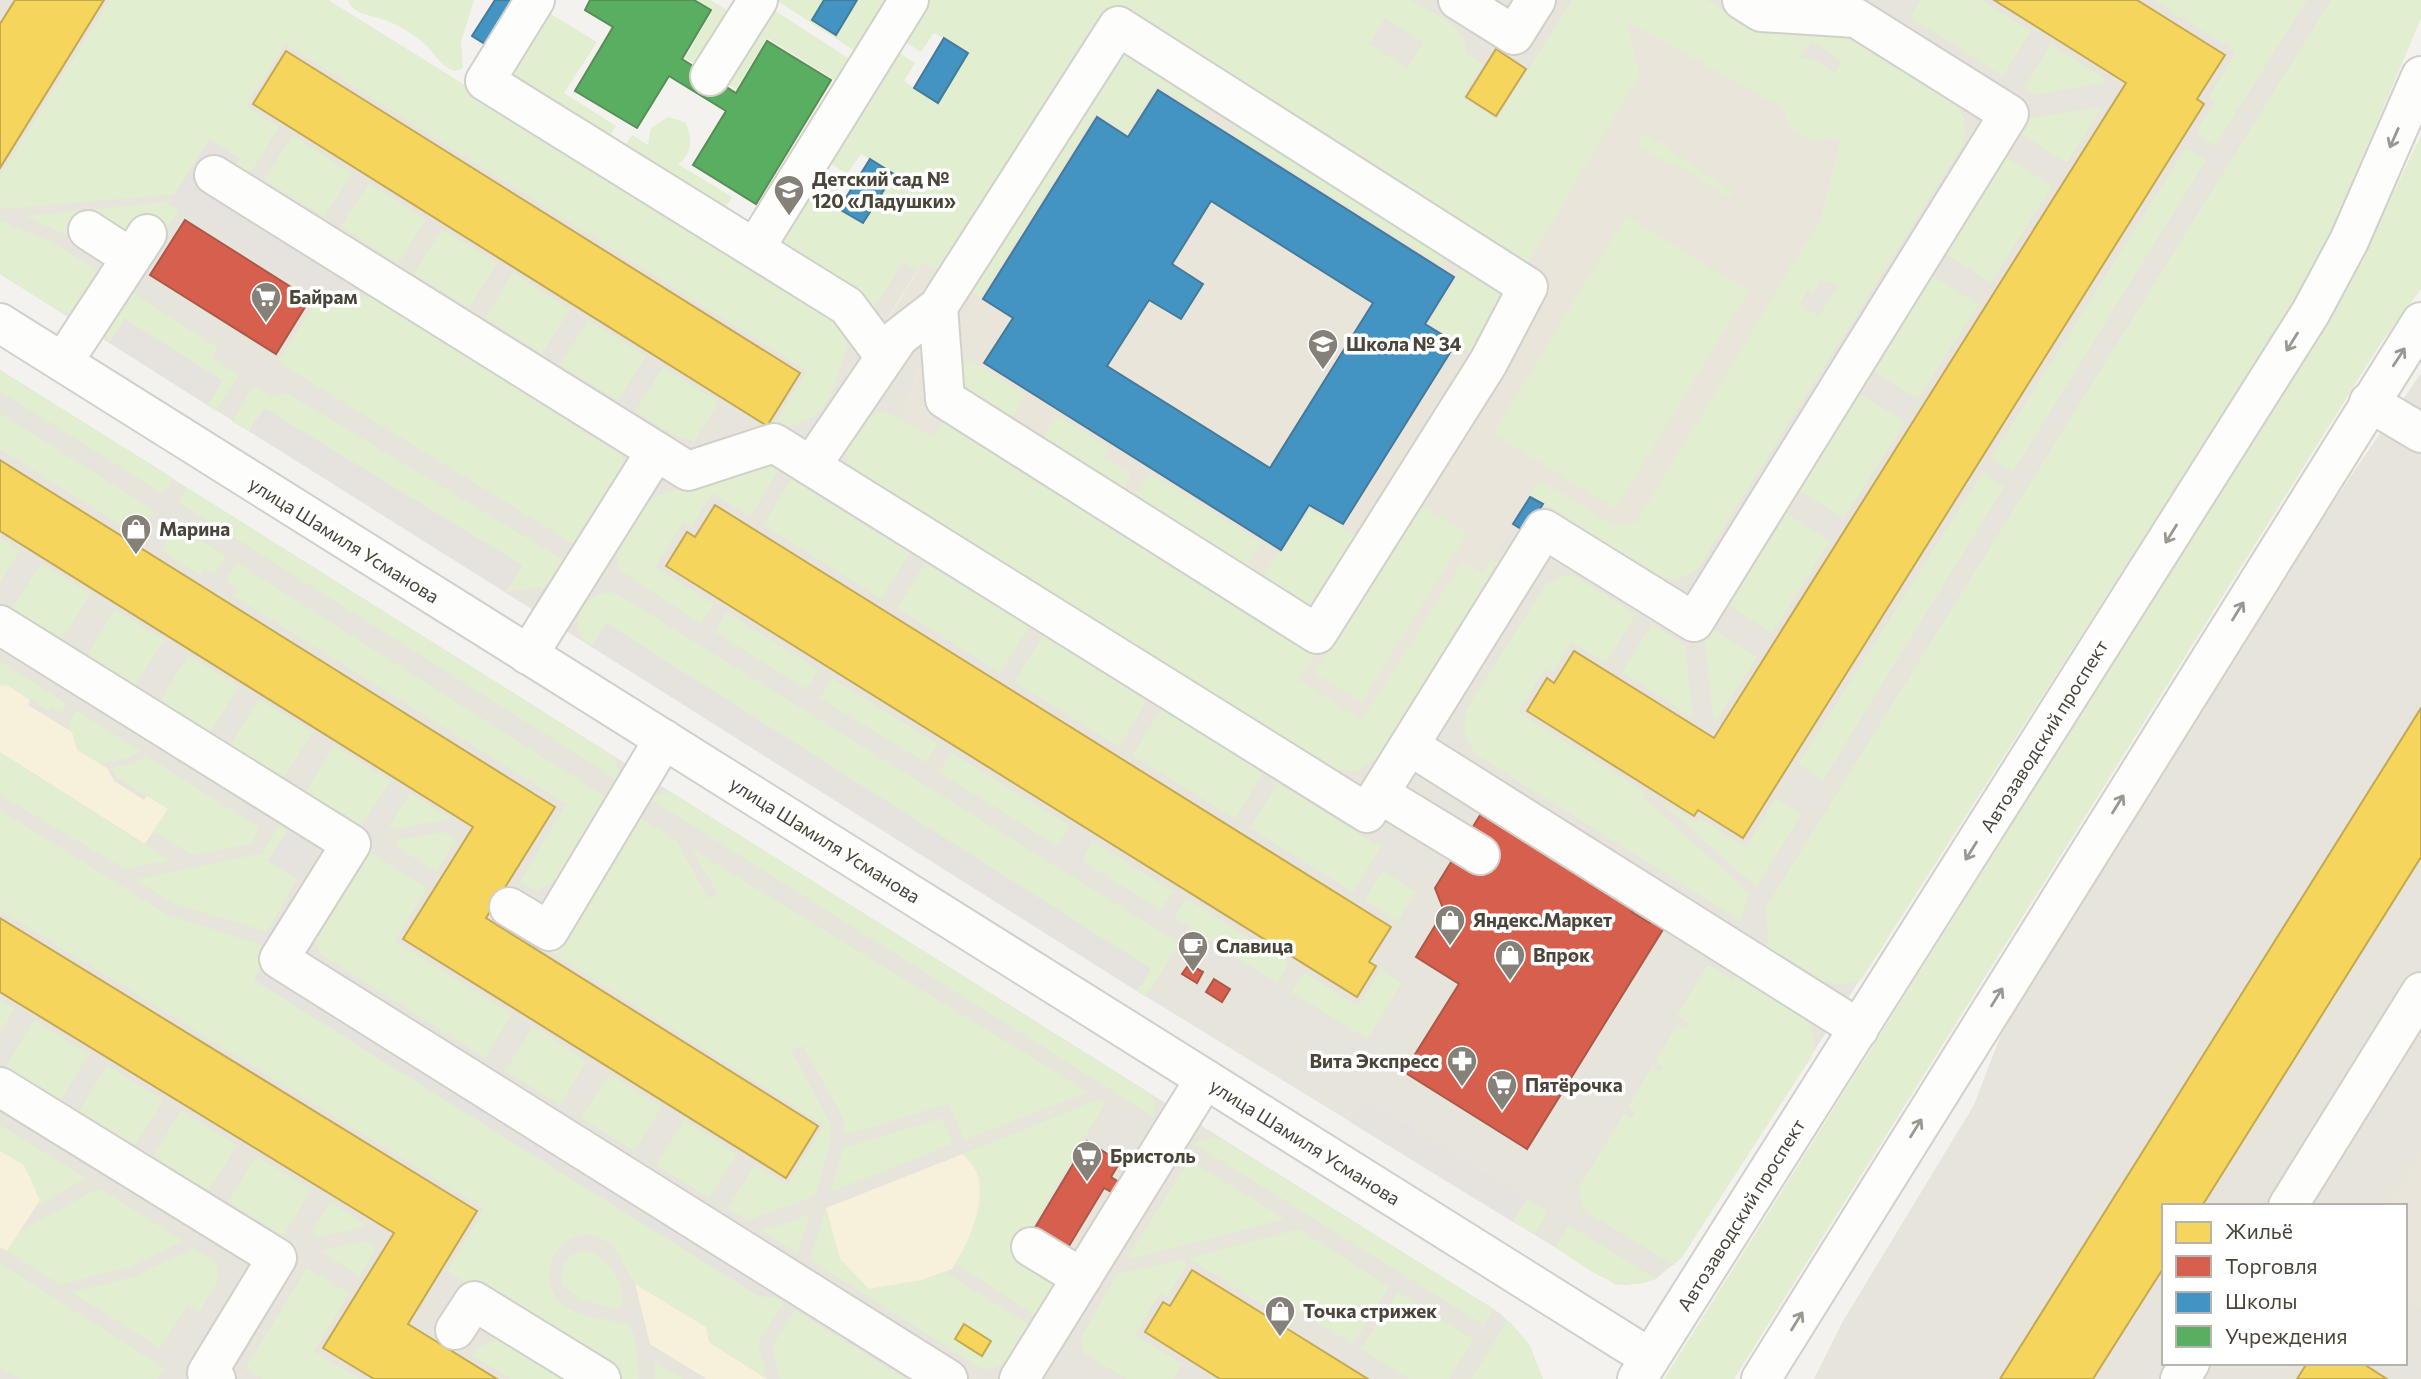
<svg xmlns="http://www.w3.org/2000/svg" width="2421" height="1379" font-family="Commissioner,sans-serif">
	<rect width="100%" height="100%" fill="#f4f2ee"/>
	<g fill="#e7e4dc" fill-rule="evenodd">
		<path d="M0,0h328l511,318 244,-318 -200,326 41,26 -25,74 583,148 31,-50 12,8 17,-28 -12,-7 11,-17 -70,-334 -237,-146h1187v18l-89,211 -39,75 -611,953 -26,22 -29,6 -12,-1 -478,-293 -1137,-717z"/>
		<path d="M0,370l1501,944 28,30 14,35h-1543z"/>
		<path d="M2421,373v1006h-607l29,-58 131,-216 29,-76 303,-487zM2164,1206h241v157h-241z"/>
	</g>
	<g fill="#eae5da">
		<path d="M1083,0l388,146 141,-134 228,128 -19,78 -185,304 -22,4 -73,-46 -11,16 13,8 -17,28 -13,-7 -31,49 -20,-12 -99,158 -464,-294 25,-74 -41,-25z"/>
		<path d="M2421,1152v157l-16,-10v-93h-17z"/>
	</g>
	<g fill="#e1eecf" fill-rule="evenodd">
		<path d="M110,0h218l511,318 8,17 1,10c-8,20 -14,53 -30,68 -11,10 -33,13 -48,18l37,-60 -522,-327 -39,62 33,21 -28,45 -4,-3 -4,6 -10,-6 7,-10 -30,-19 -34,54 -170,15 -6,-3v-30z"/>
		<path d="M348,0h126l-13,42 2,26 -8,3c-14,-4 -18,-15 -28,-25 -13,-12 -31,-23 -48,-28 -12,-3 -27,-5 -31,-18z"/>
		<path d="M697,0h13l27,16 -37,51 -15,-9 28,-48z"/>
		<path d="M776,0h125l-37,57z"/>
		<path d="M923,0h488c19,12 59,26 54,52l18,12 -21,34 35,21 75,-119h136l42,28 104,9 100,64c11,15 13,24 10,42l-267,427 -21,10 -13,-2 -132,-83 10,-15 73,46 22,-4 185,-304 19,-77 -8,-5c-19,8 -28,1 -44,-10l-5,-18 -156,-87 13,53 -111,187 -6,4 -408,-253 -168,264 -24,-14 -6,8 -14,-8 -30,48 -93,-61 -3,-20 40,-62 25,16 -12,20 33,20 31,-49 -33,-20 -14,20 -25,-16 70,-110 23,15 -11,18 34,22 30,-49 -34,-21 -13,19 -22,-14zM1385,18l38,24 -16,26 -38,-24zM1811,40l31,21 -7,12 -21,-14h-15zM1819,281l20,3 -20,32 -20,-12 9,-15 5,3z"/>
		<path d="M1920,0h61l50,31 -28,45 -93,-59z"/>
		<path d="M2154,0h153l-92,146 -20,-13 20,-32 -6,-4 27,-45z"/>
		<path d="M2331,0h90v18l-89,211 -39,75 -432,676c-35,12 -58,-8 -88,-26l-5,-7 -2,-40z"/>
		<path d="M766,5l93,60 -107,151 83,-136 -68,-42 -31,51 -12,-7z"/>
		<path d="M541,8l56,34 -33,51 52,33 -11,18 -93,-56 10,-50z"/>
		<path d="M2051,44l54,35 -2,4 -68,12 -11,-7z"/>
		<path d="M1116,49l97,50 -10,16 -46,-29 -30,47 -31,-20 -116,185 -17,-10z"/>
		<path d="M2102,107l-35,56 -47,-30 8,-15z"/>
		<path d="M668,117l17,5c8,14 8,33 -7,42l54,33 -12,19 -100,-62 12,-19 16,10 3,-17z"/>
		<path d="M1244,119l206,130 -10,15 -205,-129z"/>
		<path d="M1645,133l88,59 -4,5 -53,-33 -3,3 -36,-22z"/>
		<path d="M292,135l60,38 -28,44 -60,-37z"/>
		<path d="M2421,135v154l-42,57 -645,1033h-70l662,-1055 38,-70z"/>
		<path d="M2186,148l20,12 -193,312 -22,-14z"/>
		<path d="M2005,156l47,30 -61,97 -47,-30z"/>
		<path d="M369,183l57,36 -28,45 -57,-37z"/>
		<path d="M171,201l-2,3 10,6 -17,28 -32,-4 -39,-24z"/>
		<path d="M87,210l-16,27 -46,-21z"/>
		<path d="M1626,216l123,75 -134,218 -122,-76z"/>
		<path d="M0,220l55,24 49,30 -27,39h-15l-62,-39z"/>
		<path d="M442,229l55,34 -28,45 -55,-34z"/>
		<path d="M1464,258l42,26 2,18 -33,54 -46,-33 29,-47 -3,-3z"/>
		<path d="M513,273l57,36 -28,45 -57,-36z"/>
		<path d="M1931,274l47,31 -60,94 -47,-29z"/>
		<path d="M126,289l92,59 -6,10 27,17 -24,36 -8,-6 15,-24 -97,-62 -15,24 -7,-12z"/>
		<path d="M370,296l251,159 3,9 -4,12 -43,70 -299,-184 34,-54z"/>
		<path d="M588,320l58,36 -28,45 -58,-36z"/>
		<path d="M968,359l58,36 -19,31 -57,-36z"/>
		<path d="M663,367l56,35 -25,40 -22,-8 -37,-23z"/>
		<path d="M0,370l173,108 -10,16 -163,-103z"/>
		<path d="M253,386l18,10 16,-3 280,169 -23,25 -38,5 16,-26 -258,-158 -15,23 -17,-9z"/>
		<path d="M1857,392l48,30 -61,96 -48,-29z"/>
		<path d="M885,411l49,27 16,-24 367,237 -18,29 63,40 100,-158 20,12 9,-15 11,6 -121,190 -23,16 -24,-1 -482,-300 -7,-18c5,-20 19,-38 40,-41z"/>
		<path d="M0,413l155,98 -11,17 -10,-6 -5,9 -129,-82z"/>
		<path d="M1056,415l53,33 -5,9 28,17 -13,22 -81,-51z"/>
		<path d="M764,462l14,9 -28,46 -38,-24 -20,33 -9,-4 -28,45 59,37 -13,20 -82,-54 -3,-20 28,-45 13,-9z"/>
		<path d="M1149,473l112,70 -18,30 -113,-70z"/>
		<path d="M1982,473l22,14 -181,293 -25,-16z"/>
		<path d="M791,479l119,74 -29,46 -118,-74z"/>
		<path d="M187,488l428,269 6,25 -443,-280z"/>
		<path d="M1419,504l48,29 -105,169 -48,-29z"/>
		<path d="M1310,509l55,31 -48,65 -12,2 -47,-24 19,-30 4,2z"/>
		<path d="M1782,511l48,30 -58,92 -47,-30z"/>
		<path d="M167,519l59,37 -11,18 -10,-5 -4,7 -40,-25 6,-10 -10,-7z"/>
		<path d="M0,538l20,12 -20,33z"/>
		<path d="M41,563l50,31 -30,47 -50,-31z"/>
		<path d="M237,563l375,238 -41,70 -34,20 -17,-9 46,-78 -333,-208 5,-7 -13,-8z"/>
		<path d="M925,563l104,64 -29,46 -103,-65z"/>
		<path d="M1564,575l11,1 61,38 -30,49 -35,-21 -19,31 -7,-4 -27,43 128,80 -3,5 106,96 -8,28 -263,-165c-14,-16 -15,-26 -12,-46l80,-126z"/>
		<path d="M609,592l10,3 560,348 -33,54 -9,-6 14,-22 -544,-345 -15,22c-28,-17 -12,-51 17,-54z"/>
		<path d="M115,609l49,31 -30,47 -48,-31z"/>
		<path d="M727,612l92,58 -13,19 -91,-57z"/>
		<path d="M1652,624l33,21 8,73 -71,-46z"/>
		<path d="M1709,627l48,30 -43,67 -10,-87z"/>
		<path d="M1043,636l104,65 -28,46 -105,-65z"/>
		<path d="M188,655l51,31 -29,47 -51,-31z"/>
		<path d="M0,661l67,43 -5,9 -10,-6 -3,4 -42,-26 -7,1z"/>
		<path d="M832,678l106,66 -12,19 -106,-65z"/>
		<path d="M259,699l54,33 -30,47 -53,-33z"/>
		<path d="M1161,709l102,64 -28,46 -103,-64z"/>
		<path d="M76,710l64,41 -11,7 -30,6 -22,-14 -9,-27z"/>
		<path d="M334,745l56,36 -30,47 -55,-35z"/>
		<path d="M0,752l170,108 -45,9 -125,-74z"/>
		<path d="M951,752l119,74 -13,20 -118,-74z"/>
		<path d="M146,756l114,72 -10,16 -57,11 -40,-23 14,-23 -50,-31 -5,-10 21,-5z"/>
		<path d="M1278,783l103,64 -28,45 -103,-64z"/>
		<path d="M671,792l479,302 5,8 -1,15 -505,-319z"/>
		<path d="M410,793l42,26 -59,10 -4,-2z"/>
		<path d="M1776,798l26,16 -46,73 -92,-82 1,-2 31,20 4,-5 46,29z"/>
		<path d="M0,810l168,105 97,31 -1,15 -10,19 505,316 18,2 7,5 -26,40 9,35 -59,-37 -3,-14c-21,-13 -49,-25 -68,-41 -13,-12 -13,-35 -35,-47 -36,-19 -68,30 -45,59 17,23 52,17 73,29l5,9 4,43h-21l-171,-108 37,-62 -484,-299z"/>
		<path d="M632,813l44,27 32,58 10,-3 -26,-46 396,243 -124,48 -15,-36 -105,31 -1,-17 -40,-72 -12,4 39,73v22l-15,51 -66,24 -22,-11 28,-44 32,20 37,-60 -275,-174z"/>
		<path d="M281,822l8,5 -21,34 29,18 -30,53 -94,-29 -38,-23 127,-27z"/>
		<path d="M444,832l12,8 -19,32 -40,-25 -1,-7z"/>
		<path d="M1093,841l80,50 -12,19 -79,-49z"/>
		<path d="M369,852l58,36 -32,53 117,73 -27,44 -165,-104 -3,-7 1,-13z"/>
		<path d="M1383,871l33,21 -18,29 -34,-21z"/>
		<path d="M1186,898l103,65 -12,20 -103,-65z"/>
		<path d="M1708,964l24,15 4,-6 65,40c13,14 15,24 11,43l-130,201 -8,8 -91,-55 -5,-21 46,-75 8,4 3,-6 -7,-5 24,-40 8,5 3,-5 -8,-6 23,-37 8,5 3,-5 -12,-8z"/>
		<path d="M1380,970l22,13 -35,56 -76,-47 13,-20 54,34z"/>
		<path d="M0,999l15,9 -15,25z"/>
		<path d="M34,1020l55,34 -28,46 -55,-34z"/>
		<path d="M533,1026l54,35 -27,44 -55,-34z"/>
		<path d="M107,1065l57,35 -29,45 -56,-34z"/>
		<path d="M609,1074l53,33 -28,44 -53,-33z"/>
		<path d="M1099,1099l6,4 -86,147 39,28 -23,37 -79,-51 13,-28 9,-63 -15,-19z"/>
		<path d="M181,1110l56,35 -28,46 -56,-35z"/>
		<path d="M942,1118l11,26 -123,48 13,-44z"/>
		<path d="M684,1120l53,34 -28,44 -53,-33z"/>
		<path d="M0,1125l86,53 -51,29 5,-8 -16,-33 -24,-15z"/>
		<path d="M1210,1137l11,2 273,170 -10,16 -291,-182z"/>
		<path d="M256,1156l55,34 -28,46 -55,-34z"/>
		<path d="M1189,1160l96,59 -159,41z"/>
		<path d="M99,1188l84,53 -54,26 -69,18 -53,-34 13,-20z"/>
		<path d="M1527,1199l21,13 -13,22 -22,-12z"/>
		<path d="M330,1202l34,21 -3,5 -42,9 -7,-5z"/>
		<path d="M826,1208l14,51 82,21 23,-8 84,53c-12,18 -22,47 -47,44l-172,-109z"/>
		<path d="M811,1214l-14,40 -35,-23z"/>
		<path d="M1569,1225l87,54c-41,17 -68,-11 -101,-32z"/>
		<path d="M1299,1229l90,58 -36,57 -57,-34 -19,4 -89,-56z"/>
		<path d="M365,1241l11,7 -16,28 -36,-22 -1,-4z"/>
		<path d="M194,1248l23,16 1,17 -19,31 -11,-7 -28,43 -89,-56 62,-15z"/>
		<path d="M584,1250c19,2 49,40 36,57l-5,2 -35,-10 -18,-14c-3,-19 4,-30 22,-35z"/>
		<path d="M1184,1259l2,8 -19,30 -7,-4 -25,42 47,29 -9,15h-47l-42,-26 -3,-16 36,-63z"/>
		<path d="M0,1263l164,105 -7,11h-137l-20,-12z"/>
		<path d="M307,1268l42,25 -35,58 46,28h-98l-17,-10z"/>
		<path d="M1398,1292l76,48 -25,39h-40l-48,-30z"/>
		<path d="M795,1310l110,69h-125l-8,-32z"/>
		<path d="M1508,1320l21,24 14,35h-72z"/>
		<path d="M500,1339l83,40h-72l-38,-23 6,-9z"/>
		<path d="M655,1362l28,17h-28z"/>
	</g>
	<g fill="#f7f0da">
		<path d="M7,685l23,15 -2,5 44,27 5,18 30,18 7,13 30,19 3,-4 21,13 -23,35 -145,-92v-66z"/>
		<path d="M0,1151l24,14 16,35 -33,51 -7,-4z"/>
		<path d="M963,1154c5,6 13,14 15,22 8,29 -10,69 -26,93l-30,11 -53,9 -29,-30 -14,-51z"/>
		<path d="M635,1284l71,43 3,15 58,37h-60l-57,-35z"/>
	</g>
	<g fill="#e6e3df">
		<path d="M209,139l31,20 -6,10 129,81 -34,54 -160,-100z"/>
		<path d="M125,319l98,62 -16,24 -97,-62z"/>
		<path d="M264,408l258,157 -16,27 -257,-161z"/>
		<path d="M606,623l545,346 -14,22 -545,-345z"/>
		<path d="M298,812l30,18 -31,49 -29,-18z"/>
		<path d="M264,961l504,316 9,21 -18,-2 -505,-316z"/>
		<path d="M1365,1099l162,100 -14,23 -163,-100z"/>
	</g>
	<g fill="#f6d55c" stroke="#c3aa52" stroke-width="2">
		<path d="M15,0h89l-104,168v-144z"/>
		<path d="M1994,0h143l88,55 -28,44 7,5 -461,734 -45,-28 -4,6 -167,-105 20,-33 7,5 20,-32 140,87 412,-655z"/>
		<path d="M1496,49l30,20 -30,47 -30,-19z"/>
		<path d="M286,51l514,322 -33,53 -514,-322z"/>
		<path d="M0,460l555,347 -69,111 332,208 -32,52 -383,-239 70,-112 -473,-296z"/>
		<path d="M715,505l676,422 -22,35 7,4 -19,31 -691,-431 21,-34 8,5z"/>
		<path d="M2421,708v149l-219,349h-38v61l-28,44 -43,68h-93z"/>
		<path d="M0,918l477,293 -69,113 89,55h-123l-51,-31 71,-115 -394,-241z"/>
		<path d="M1192,1270l94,58 82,51h-148l-75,-47 18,-30 7,4z"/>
		<path d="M964,1324l27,17 -9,15 -27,-17z"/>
		<path d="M2307,1363h55l25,16h-90z"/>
	</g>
	<g fill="#d6604d" stroke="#ac5847" stroke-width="2">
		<path d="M185,220l125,79 -34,55 -126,-79z"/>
		<path d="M1484,809l153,95 -5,8 18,11 5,-8 12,8 -140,226 -123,-77 55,-88 -43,-27 28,-46 -9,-23z"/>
		<path d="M1189,964l14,8 -6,11 -15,-9z"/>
		<path d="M1214,979l16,10 -8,13 -16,-10z"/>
		<path d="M1087,1141l33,21 -9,15 8,5 -6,11 -9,-5 -38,63 -33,-20z"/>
	</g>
	<g fill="#4393c3" stroke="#457b9a" stroke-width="2" fill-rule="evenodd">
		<path d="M495,0h17l-27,44 -13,-8z"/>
		<path d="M824,0h33l-21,35 -24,-15z"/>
		<path d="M944,38l24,15 -30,50 -24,-15z"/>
		<path d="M1158,90l296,187 -29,47 31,19 -113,181 -34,-19 -28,45 -297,-187 29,-45 -30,-19 114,-182 31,20zM1211,201l162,102 -103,165 -163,-102 42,-66 32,19 22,-35 -31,-20z"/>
		<path d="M870,159l24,15 -31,49 -24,-14z"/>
		<path d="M1530,497l13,7 -17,28 -13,-8z"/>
	</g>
	<path fill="#5aae61" stroke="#568e55" stroke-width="2" d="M590,0h104l17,10 -29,49 54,34 31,-52 64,39 -75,124 -63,-39 33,-54 -57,-35 -32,52 -62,-37 38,-64 -28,-17z"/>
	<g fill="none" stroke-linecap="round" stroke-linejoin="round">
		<g stroke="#d2d0cb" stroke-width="42">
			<g id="minor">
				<path d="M535,0l-50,81 362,225 38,51"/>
				<path d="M1458,0l56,35 22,-35"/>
				<path d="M710,76l48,-76"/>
				<path d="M214,175l474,296 86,-28 593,370 177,-284 150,93 315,-508 -153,-96 -95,-6 -19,-12"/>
				<path d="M88,230l43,28"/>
				<path d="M755,248l154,-248"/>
				<path d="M0,323l1650,1035"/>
				<path d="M63,362l84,-128"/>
				<path d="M2369,402l52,31"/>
				<path d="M811,466l88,-129 39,-30 180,-281 410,261 -40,76 -171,271 -372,-235 -7,-92"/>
				<path d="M0,625l351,219 -72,115 669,420"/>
				<path d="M528,655l128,-204"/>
				<path d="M1410,746l449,283"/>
				<path d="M1380,794l100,61"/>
				<path d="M509,907l40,24 115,-192"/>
				<path d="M0,1087l277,171 -70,115 9,6"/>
				<path d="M2288,1206l133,-214"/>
				<path d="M1031,1247l51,31"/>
				<path d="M455,1330l19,-29 127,78"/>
				<path d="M1019,1379l186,-300"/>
				<path d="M1637,1379l674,-1067 38,-71 72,-165"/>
				<path d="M1761,1379l660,-1057"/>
				<path d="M2180,1379l10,-16"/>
			</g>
		</g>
		<use href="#minor" stroke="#fdfdfc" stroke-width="38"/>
	</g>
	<defs><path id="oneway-shaft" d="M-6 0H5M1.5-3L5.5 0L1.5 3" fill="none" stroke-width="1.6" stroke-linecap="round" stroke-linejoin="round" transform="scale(1.75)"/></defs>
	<g stroke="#9b9791">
		<use href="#oneway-shaft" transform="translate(2394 138) rotate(114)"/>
		<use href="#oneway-shaft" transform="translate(2292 342) rotate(122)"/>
		<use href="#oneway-shaft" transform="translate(2399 357) rotate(-57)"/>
		<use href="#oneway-shaft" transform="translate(2171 534) rotate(122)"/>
		<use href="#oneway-shaft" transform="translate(2238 611) rotate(-58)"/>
		<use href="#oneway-shaft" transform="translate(2118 804) rotate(-58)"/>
		<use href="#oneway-shaft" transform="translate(1971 851) rotate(122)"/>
		<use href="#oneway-shaft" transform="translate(1997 997) rotate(-58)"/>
		<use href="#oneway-shaft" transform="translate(1916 1128) rotate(-58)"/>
		<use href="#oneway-shaft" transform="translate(1797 1321) rotate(-58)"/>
	</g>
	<defs>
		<g id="school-pin" transform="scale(1.575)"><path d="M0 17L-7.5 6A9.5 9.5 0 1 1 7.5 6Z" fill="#868178" stroke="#fff"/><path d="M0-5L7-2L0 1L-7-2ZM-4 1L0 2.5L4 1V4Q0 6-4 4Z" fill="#fff"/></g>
		<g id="supermarket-pin" transform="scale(1.575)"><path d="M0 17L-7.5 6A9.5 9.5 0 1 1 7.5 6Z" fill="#868178" stroke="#fff"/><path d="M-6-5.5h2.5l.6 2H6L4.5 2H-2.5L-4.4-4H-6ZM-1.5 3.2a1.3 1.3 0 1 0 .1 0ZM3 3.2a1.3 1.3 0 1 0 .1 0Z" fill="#fff"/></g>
		<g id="shop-pin" transform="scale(1.575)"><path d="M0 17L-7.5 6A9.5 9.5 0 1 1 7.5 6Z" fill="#868178" stroke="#fff"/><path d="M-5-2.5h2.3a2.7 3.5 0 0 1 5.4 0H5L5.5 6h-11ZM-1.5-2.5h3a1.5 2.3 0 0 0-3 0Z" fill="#fff"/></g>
		<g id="cafe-pin" transform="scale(1.575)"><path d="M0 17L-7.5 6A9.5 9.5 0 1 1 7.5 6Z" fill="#868178" stroke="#fff"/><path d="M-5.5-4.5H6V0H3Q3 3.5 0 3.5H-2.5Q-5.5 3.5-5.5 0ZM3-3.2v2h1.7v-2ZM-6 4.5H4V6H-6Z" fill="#fff"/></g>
		<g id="pharmacy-pin" transform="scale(1.575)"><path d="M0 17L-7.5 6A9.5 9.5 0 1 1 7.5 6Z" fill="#868178" stroke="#fff"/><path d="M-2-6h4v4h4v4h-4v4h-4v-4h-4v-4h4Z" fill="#fff"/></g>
	</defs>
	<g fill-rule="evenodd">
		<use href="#school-pin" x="789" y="190"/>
		<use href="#supermarket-pin" x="266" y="297"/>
		<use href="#school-pin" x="1323" y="344"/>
		<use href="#shop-pin" x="136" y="529"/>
		<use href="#shop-pin" x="1450" y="920"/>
		<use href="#cafe-pin" x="1193" y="946"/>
		<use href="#shop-pin" x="1510" y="955"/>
		<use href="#pharmacy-pin" x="1462" y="1061"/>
		<use href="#supermarket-pin" x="1502" y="1085"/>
		<use href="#supermarket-pin" x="1087" y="1156"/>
		<use href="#shop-pin" x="1280" y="1311"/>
	</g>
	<g text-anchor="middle" stroke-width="7" stroke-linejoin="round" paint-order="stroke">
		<g font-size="19" font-weight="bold" fill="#4b4439" stroke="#fff" text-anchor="start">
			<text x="812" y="186">Детский сад №<tspan x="812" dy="22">120 «Ладушки»</tspan></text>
			<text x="289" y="304">Байрам</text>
			<text x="1346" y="351">Школа № 34</text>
			<text x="159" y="536">Марина</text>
			<text x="1473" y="927">Яндекс.Маркет</text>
			<text x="1216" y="953">Славица</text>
			<text x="1533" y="962">Впрок</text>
			<text x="1439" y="1068" text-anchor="end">Вита Экспресс</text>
			<text x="1525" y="1092">Пятёрочка</text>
			<text x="1110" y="1163">Бристоль</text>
			<text x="1303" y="1318">Точка стрижек</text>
		</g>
		<g font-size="19" fill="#4b4439" stroke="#fff">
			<text transform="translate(344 540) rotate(32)" y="7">улица Шамиля Усманова</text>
			<text transform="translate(2044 736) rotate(-58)" y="7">Автозаводский проспект</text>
			<text transform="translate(825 840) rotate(32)" y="7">улица Шамиля Усманова</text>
			<text transform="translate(1305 1142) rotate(32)" y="7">улица Шамиля Усманова</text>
			<text transform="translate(1741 1215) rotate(-58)" y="7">Автозаводский проспект</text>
		</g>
	</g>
	<rect x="2162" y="1204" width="245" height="161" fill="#ffffff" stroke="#b7b4b0" stroke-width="2"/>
	<rect x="2176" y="1222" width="35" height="21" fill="#f6d55c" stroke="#b7b4b0" stroke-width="2"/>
	<text x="2225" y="1239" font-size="21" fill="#4b4439">Жильё</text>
	<rect x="2176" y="1256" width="35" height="21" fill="#d6604d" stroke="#b7b4b0" stroke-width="2"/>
	<text x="2225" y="1274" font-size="21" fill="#4b4439">Торговля</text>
	<rect x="2176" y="1292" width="35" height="21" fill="#4393c3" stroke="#b7b4b0" stroke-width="2"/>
	<text x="2225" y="1309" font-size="21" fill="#4b4439">Школы</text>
	<rect x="2176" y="1326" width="35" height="21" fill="#5aae61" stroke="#b7b4b0" stroke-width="2"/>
	<text x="2225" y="1344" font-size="21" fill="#4b4439">Учреждения</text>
</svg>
